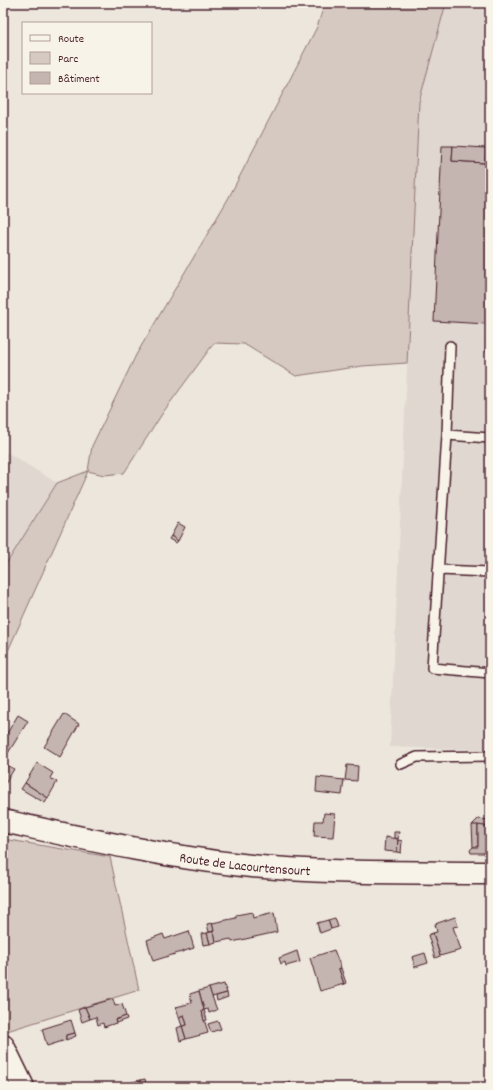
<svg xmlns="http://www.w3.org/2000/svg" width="493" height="1090" font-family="Dekko,sans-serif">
	<rect width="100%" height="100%" fill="#ece6dd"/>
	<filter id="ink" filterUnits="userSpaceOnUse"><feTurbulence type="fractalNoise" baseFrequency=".025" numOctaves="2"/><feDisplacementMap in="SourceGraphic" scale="8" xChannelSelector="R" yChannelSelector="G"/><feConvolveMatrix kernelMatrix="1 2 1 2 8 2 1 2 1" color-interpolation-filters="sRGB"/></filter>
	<g filter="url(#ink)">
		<g fill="#e0d7d0">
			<path d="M446,3h44v747l-100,-3 29,-645z"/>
			<path d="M3,450l54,33 -54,86z"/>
		</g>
		<g fill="#d5c9c2" stroke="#907476">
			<path d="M325,3h121l-27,99 -12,261 -45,3 -66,10 -52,-32 -30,-1 -50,68 -40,62 -20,2 -16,-4 -85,191v-93l54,-86 31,-12 4,-25 44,-91 92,-156 89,-172z"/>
			<path d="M3,839l107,18 29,133 -132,41 -4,-9z"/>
		</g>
		<g fill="#c4b5b0" stroke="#4a1f2b">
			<path d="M442,146h11l-1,15 33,2 1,-15h4v204h-4l1,-28 -53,-3z"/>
			<path d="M453,146l33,2 -1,15 -33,-2z"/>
			<path d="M178,523l7,4 -7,14 -7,-5z"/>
			<path d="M171,536l7,5 -2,2 -7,-4z"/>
			<path d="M64,714l15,10 -19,33 -16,-10z"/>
			<path d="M18,715l10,6 -20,32 -5,-3v-10z"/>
			<path d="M3,763l11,6 -11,18z"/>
			<path d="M37,763l16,10 -3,5 7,4 -9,16 -23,-15z"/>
			<path d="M347,765l11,1 -1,15 -12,-1z"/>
			<path d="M317,777l27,3 -2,15 -26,-3z"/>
			<path d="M25,783l23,15 -3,5 -24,-14z"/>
			<path d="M324,813l11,1 -2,23 -19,-1 1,-15h8z"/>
			<path d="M478,819l12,1v7l-18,-2z"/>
			<path d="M472,825h6v22h-5z"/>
			<path d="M478,825l12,2v26h-19l-1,-3 3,-3h5z"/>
			<path d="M394,832h5l-1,7 -4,-1z"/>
			<path d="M385,837l13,2 -1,13 -13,-1z"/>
			<path d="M398,840l4,1 -1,12 -4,-1z"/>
			<path d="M252,912l1,6 21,-5 3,19 -45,10 -1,-3 -15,3 -4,-19 24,-5v-3z"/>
			<path d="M455,917l3,9 -5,1 8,23 -21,6 -7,-23 4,-1 -2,-8z"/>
			<path d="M335,918l3,9 -7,2 -3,-9z"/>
			<path d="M328,920l3,9 -11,4 -3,-10z"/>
			<path d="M212,923l2,8 -5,1 -2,-8z"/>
			<path d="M189,931l5,17 -41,13 -6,-21 16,-6 2,5z"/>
			<path d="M214,931l2,11 -6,2 -3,-11z"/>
			<path d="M207,933l3,11 -7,1 -2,-11z"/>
			<path d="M433,933l7,23 -5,2 -7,-23z"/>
			<path d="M334,950l7,18 -2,1 5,15 -24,7 -10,-33z"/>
			<path d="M297,951l3,11 -14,4 -1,-4 -4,2 -2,-6z"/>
			<path d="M425,953l3,10 -13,4 -3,-10z"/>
			<path d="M341,968l5,15 -2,1 -5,-15z"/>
			<path d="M224,984l3,9 -15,4 -3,-9z"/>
			<path d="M209,988l8,22 -8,3 -1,-4 -4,1 -5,-19z"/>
			<path d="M199,991l5,19 -2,1 6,22 -22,6 -4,-13 5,-1 -3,-10 -5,2 -3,-10 16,-4 -2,-9z"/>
			<path d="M227,993l1,4 -11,4 -1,-5z"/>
			<path d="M113,999l2,7 7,-2 4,12 -11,4 1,3 -12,4 -1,-4 -5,2 -2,-8 -6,2 -5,-12z"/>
			<path d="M85,1007l5,12 -8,3 -4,-12z"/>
			<path d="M204,1010l3,10 -3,1 -2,-10z"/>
			<path d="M184,1015l3,10 -5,1 -3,-9z"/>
			<path d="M126,1016l1,3 -11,4 -1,-3z"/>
			<path d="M71,1020l4,13 -9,2v5l-19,6 -5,-17z"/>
			<path d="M218,1021l3,8 -10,3 -3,-8z"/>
			<path d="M182,1026l4,13 -6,2 -3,-13z"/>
			<path d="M75,1033l1,3 -10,4v-5z"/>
			<path d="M145,1079l2,8h-5l-2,-7z"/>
			<path d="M140,1080l2,7h-19l-1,-2z"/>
			<path d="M290,1081l2,6h-12l-1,-3z"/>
		</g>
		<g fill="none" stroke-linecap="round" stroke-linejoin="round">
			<g stroke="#4a1f2b" stroke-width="12">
				<g id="lane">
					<path d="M450,346l-3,89 43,3"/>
					<path d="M447,435l-15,233 58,5"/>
					<path d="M438,570l52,2"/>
					<path d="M401,764l16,-7 73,-1"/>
				</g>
			</g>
			<g stroke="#4a1f2b" stroke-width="25">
				<g id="secondary">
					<path id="s1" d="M3,821c79,17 158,35 239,44 82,9 165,7 248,8"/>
					<path d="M3,1046l20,41"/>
				</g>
			</g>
			<use href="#lane" stroke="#f7f3e8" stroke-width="9"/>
			<use href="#secondary" stroke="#f7f3e8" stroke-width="22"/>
		</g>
	</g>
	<g text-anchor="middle" stroke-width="4" stroke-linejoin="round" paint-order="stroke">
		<g font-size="14" fill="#4a1f2b" stroke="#f7f3e8">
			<text dy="5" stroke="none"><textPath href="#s1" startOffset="246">Route de Lacourtensourt</textPath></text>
		</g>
	</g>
	<rect width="493" height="1090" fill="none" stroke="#f7f3e8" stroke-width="16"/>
	<rect x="8" y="8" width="477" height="1074" fill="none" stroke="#4a1f2b" stroke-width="1.5" filter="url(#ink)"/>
	<rect x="22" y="22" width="130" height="72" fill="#f7f3e8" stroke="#b29e9c"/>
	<rect x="30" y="35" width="20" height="6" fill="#f7f3e8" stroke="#b29e9c"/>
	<text x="58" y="42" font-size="12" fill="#4a1f2b">Route</text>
	<rect x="30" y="52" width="20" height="12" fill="#d5c9c2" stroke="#b29e9c"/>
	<text x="58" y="62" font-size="12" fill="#4a1f2b">Parc</text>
	<rect x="30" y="72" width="20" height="12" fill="#c4b5b0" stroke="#b29e9c"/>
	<text x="58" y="82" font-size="12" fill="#4a1f2b">Bâtiment</text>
</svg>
